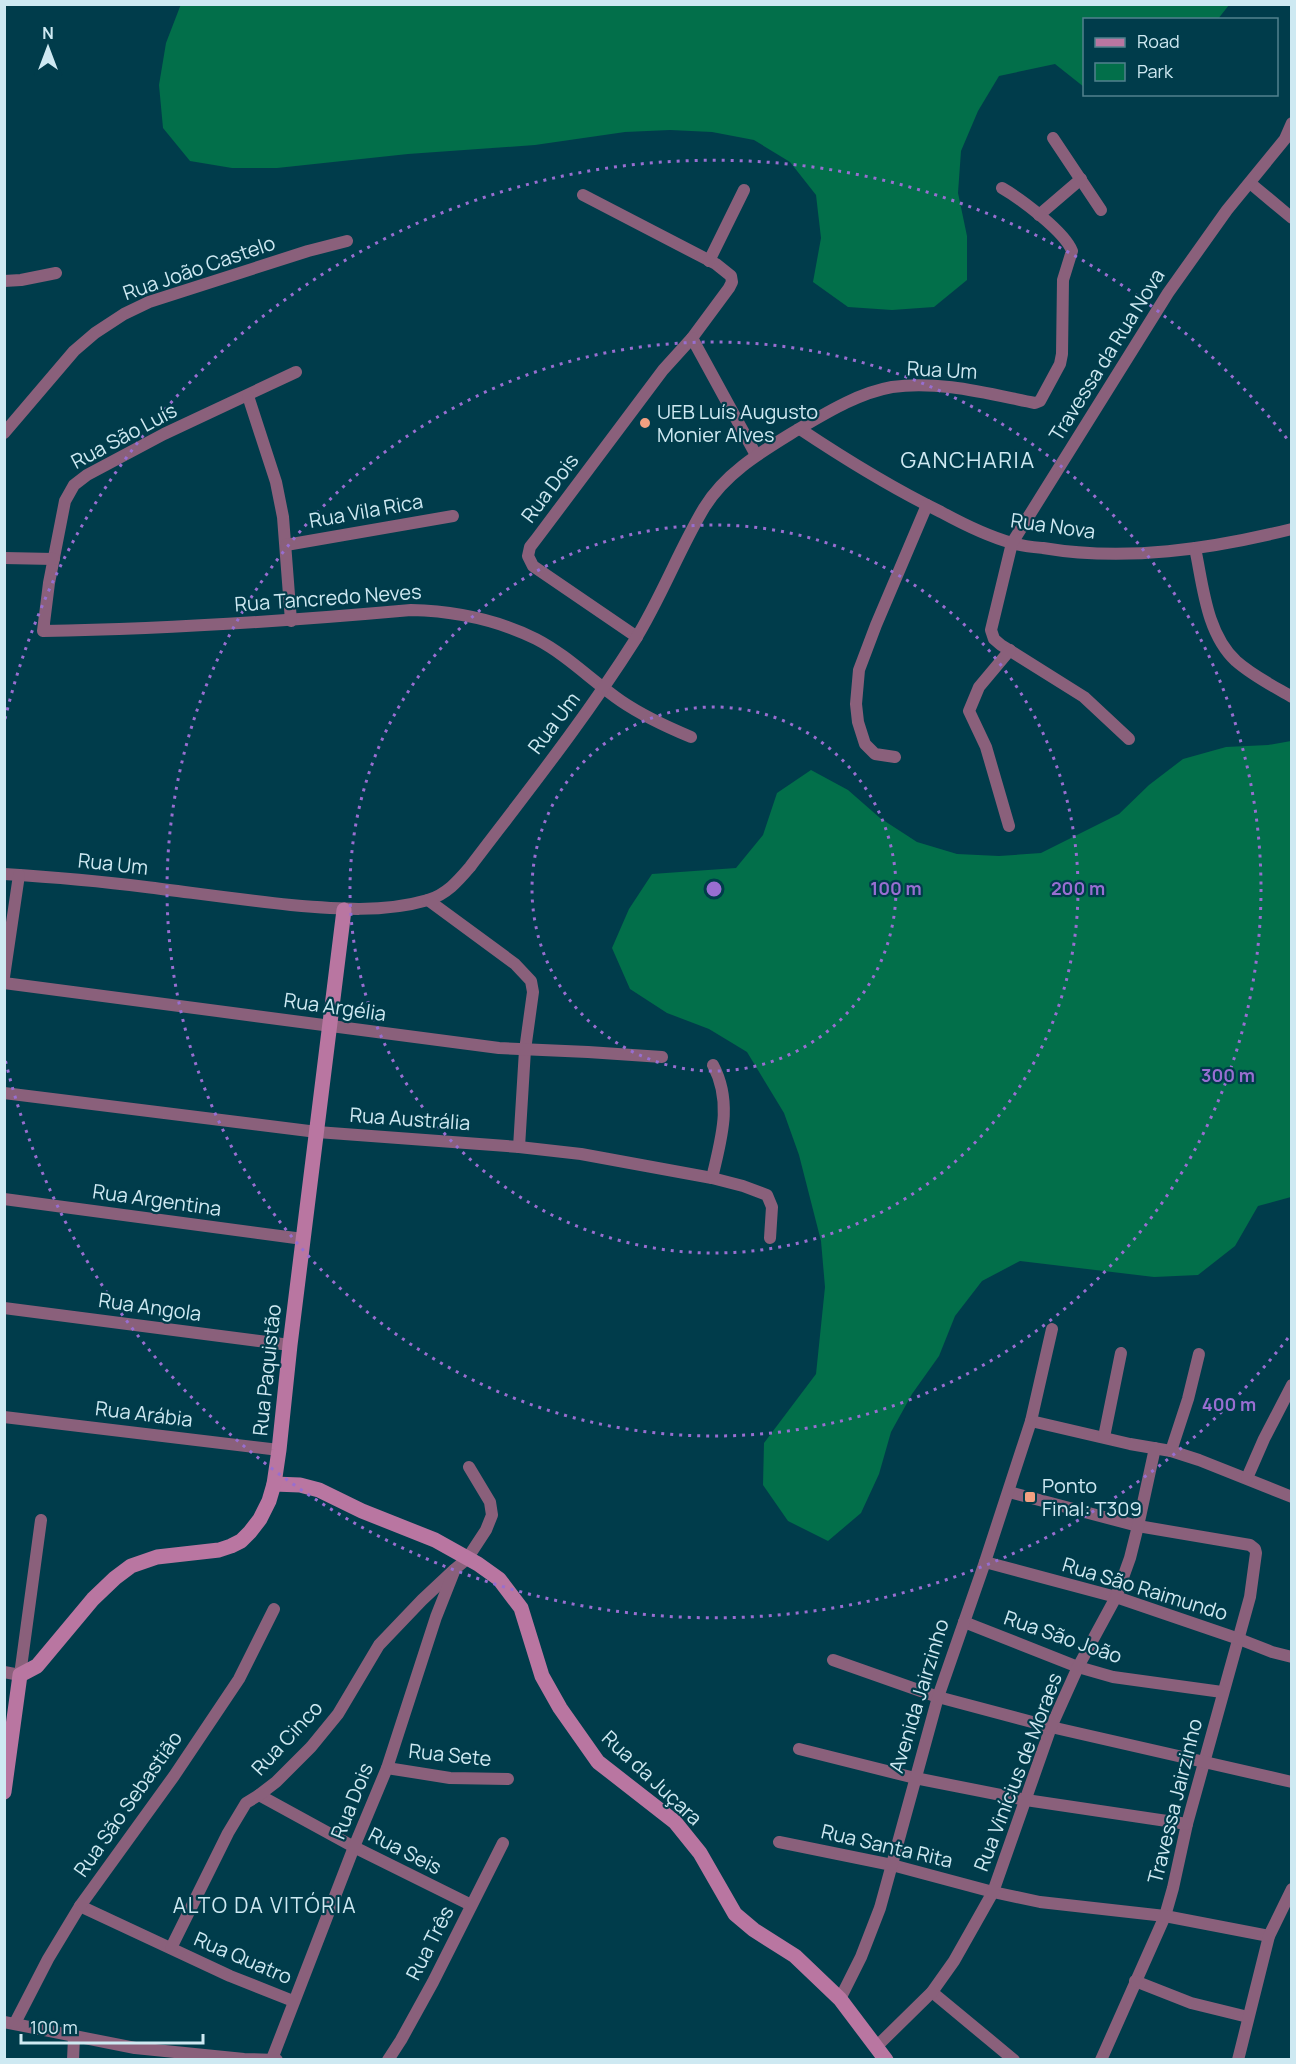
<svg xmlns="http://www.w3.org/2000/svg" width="1296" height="2064" font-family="Manrope,sans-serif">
	<rect width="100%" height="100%" fill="#003c4b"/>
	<g fill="#026f4a">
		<path d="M181,4h1048v1l-11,14 -134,1v67l-29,-23 -56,12 -21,35 -17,40 -3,42 9,43v44l-33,27 -42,3 -44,-3 -35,-25 8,-44 -5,-43 -26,-33 -36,-22 -42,-8 -42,-2 -45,2 -90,13 -127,9 -131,14h-45l-42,-7 -27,-33 -4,-43 7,-42z"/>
		<path d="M1291,741v456l-33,9 -23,40 -37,29 -44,2 -134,-16 -38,20 -27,35 -16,40 -27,38 -21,38 -12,42 -18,39 -33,28 -40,-20 -25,-36 1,-42 52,-69 9,-87 -4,-46 -22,-86 -15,-42 -37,-61 -38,-23 -42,-16 -37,-24 -18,-41 17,-39 23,-35 84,-6 27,-33 14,-42 34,-23 37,20 32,28 37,24 40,12 42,2 42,-3 78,-39 30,-29 34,-26 43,-12 42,-2z"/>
	</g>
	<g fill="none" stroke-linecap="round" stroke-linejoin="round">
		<g stroke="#8a607b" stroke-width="12">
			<path d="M1053,138l48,72"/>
			<path d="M1250,183l42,35"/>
			<path d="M583,195l133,69 15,12 1,6 -3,6 -37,50 -29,32 -126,168 -7,9 -2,9 5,10 104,71"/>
			<path d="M1039,215l42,-36"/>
			<path d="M709,261l35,-71"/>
			<path d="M4,281l17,-1 35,-7"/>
			<path d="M692,338l64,117"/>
			<path d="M296,372l-132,62 -77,41 -13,10 -9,16 -16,82 -6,48c123,-2 245,-10 368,-21 42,1 87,10 125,29 31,16 56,42 85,62 22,15 46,26 70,36"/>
			<path d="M248,396l28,86 7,35 8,104"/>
			<path d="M800,429c45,30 92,59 141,83 22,12 46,24 71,31 10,3 21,4 31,5 83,14 168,1 249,-19"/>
			<path d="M4,433l70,-82 21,-18 29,-19 25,-12 159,-51 39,-10"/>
			<path d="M286,545l167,-29"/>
			<path d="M1195,548c8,37 11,85 41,113 17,15 37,25 56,36"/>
			<path d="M4,558l50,1"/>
			<path d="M1129,739l-45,-42 -83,-52 -7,-6 -3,-9 21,-87 156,-250 59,-83 58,-71 7,-16"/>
			<path d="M895,757l-20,-3 -10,-10 -7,-22 -2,-18 3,-34 17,-45 51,-120"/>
			<path d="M1009,826l-23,-79 -17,-36 10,-24 31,-37"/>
			<path d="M4,874c48,3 95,7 142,13 48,6 97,13 145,18 46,4 92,8 137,-5 19,-6 30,-19 42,-33 57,-75 115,-148 165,-227 26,-42 44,-90 69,-132 22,-36 59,-57 93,-78 29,-17 61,-37 95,-43 47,-7 97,7 143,16l5,-2 20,-37 2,-10 1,-74 9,-29c-7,-19 -51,-52 -70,-63"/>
			<path d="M428,900l87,64 16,17 2,11 -8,58 -6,97"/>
			<path d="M4,977l15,-102"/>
			<path d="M4,983l495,65 89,4 74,5"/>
			<path d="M4,1093l313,39 202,15 62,7 131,24 31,8 24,9 5,12 -2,31"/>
			<path d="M712,1178c9,-39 21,-75 1,-113"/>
			<path d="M4,1199l299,40"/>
			<path d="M4,1308l286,37"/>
			<path d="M4,1417l275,33"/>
			<path d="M1031,1421l99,23 41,7 28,9 93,37"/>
			<path d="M1104,1437l17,-84"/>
			<path d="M1171,1451l17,-52 11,-45"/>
			<path d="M1247,1478l17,-39 28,-54"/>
			<path d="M1009,1492l129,34 112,19 5,4 1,4 -6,44 -63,227 -14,64 -8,28 -64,144"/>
			<path d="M985,1562l131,35 123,42 33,13 20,5"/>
			<path d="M964,1622l114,45 35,10 109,15"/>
			<path d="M833,1660l105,37 113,30 241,55"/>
			<path d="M4,1672l16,3 21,-155"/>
			<path d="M799,1749l116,29 111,22 161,24"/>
			<path d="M387,1768l63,10 58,1"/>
			<path d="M259,1795l95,52 117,58"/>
			<path d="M779,1842l113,23 101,27 47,10 125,14 104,20"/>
			<path d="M80,1906l150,70 63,25"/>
			<path d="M171,1948l57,-115 18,-30 13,-8 17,-13 35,-35 27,-33 41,-69 43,-45 32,-30"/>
			<path d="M1135,1981l56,22 57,14"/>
			<path d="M932,1992l82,68"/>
			<path d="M840,1999l21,-42 19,-49 58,-211 47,-135 46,-141 21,-92"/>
			<path d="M4,2022l131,26 109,11 33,1"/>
			<path d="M15,2023l33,-64 32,-53 94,-130 65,-97 35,-70"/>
			<path d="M876,2047l56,-55 22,-31 39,-69 58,-165 27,-60 38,-70 14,-39 8,-32 17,-78"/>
			<path d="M272,2059l82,-212 33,-79 49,-151 19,-48 12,-10 19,-29 6,-15 -2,-13 -21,-35"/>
			<path d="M73,2060l1,-23"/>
			<path d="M388,2060l13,-20 32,-58 70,-139"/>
			<path d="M1238,2060l31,-124 23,-47"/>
		</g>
		<g stroke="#b976a1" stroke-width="15">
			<path d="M274,1484l26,1 19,5 43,21 73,29 43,24 21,15 22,29 21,68 18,32 38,54 77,60 25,31 35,61 19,16 41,26 45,43 46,61"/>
			<path d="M4,1792l16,-117 17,-9 56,-67 22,-21 16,-12 26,-9 62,-7 12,-4 10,-5 9,-9 10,-13 9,-18 5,-17 5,-34 11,-105 54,-435"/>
		</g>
	</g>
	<g fill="none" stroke="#986ed1" stroke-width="3" stroke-dasharray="3 6">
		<circle cx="714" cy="889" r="182"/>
		<circle cx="714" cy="889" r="364"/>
		<circle cx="714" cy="889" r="547"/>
		<path d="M1288 1338A729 729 0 0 1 5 1059M5 719A729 729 0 0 1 1288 440"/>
	</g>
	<g fill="#f2a081" stroke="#003c4b" stroke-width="2">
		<circle cx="645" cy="423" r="6"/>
		<rect x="1024" y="1491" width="12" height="12" rx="3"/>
	</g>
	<g text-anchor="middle" stroke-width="4.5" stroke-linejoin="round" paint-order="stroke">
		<g font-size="20" fill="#cee9f2" stroke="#003c4b">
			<text transform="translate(199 268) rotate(-19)" y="7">Rua João Castelo</text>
			<text transform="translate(1107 355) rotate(-58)" y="7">Travessa da Rua Nova</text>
			<text transform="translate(942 370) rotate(3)" y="7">Rua Um</text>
			<text transform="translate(124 436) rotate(-28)" y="7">Rua São Luís</text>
			<text transform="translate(550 488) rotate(-53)" y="7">Rua Dois</text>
			<text transform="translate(366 511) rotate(-10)" y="7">Rua Vila Rica</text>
			<text transform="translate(1053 526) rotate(8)" y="7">Rua Nova</text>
			<text transform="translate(328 598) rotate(-4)" y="7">Rua Tancredo Neves</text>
			<text transform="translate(554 723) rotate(-53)" y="7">Rua Um</text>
			<text transform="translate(113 864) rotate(6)" y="7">Rua Um</text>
			<text transform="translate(335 1007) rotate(8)" y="7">Rua Argélia</text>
			<text transform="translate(410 1119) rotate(4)" y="7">Rua Austrália</text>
			<text transform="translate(157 1200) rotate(8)" y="7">Rua Argentina</text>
			<text transform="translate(150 1307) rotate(8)" y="7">Rua Angola</text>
			<text transform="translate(267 1370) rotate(-84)" y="7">Rua Paquistão</text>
			<text transform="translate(144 1414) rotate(7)" y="7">Rua Arábia</text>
			<text transform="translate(1145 1589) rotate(17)" y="7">Rua São Raimundo</text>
			<text transform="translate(1063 1637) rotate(19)" y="7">Rua São João</text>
			<text transform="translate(919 1696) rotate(-73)" y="7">Avenida Jairzinho</text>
			<text transform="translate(287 1738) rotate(-47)" y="7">Rua Cinco</text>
			<text transform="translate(450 1755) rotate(6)" y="7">Rua Sete</text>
			<text transform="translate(1018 1772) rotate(-69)" y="7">Rua Vinícius de Moraes</text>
			<text transform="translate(652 1778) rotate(43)" y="7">Rua da Juçara</text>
			<text transform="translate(352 1801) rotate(-68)" y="7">Rua Dois</text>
			<text transform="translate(1175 1801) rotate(-76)" y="7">Travessa Jairzinho</text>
			<text transform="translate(128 1804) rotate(-55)" y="7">Rua São Sebastião</text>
			<text transform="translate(887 1846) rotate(13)" y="7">Rua Santa Rita</text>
			<text transform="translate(405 1851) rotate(27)" y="7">Rua Seis</text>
			<text transform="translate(430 1943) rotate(-63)" y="7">Rua Três</text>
			<text transform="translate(243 1958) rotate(23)" y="7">Rua Quatro</text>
		</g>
		<g font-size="20" fill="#cee9f2" stroke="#003c4b" text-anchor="start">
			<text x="657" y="419">UEB Luís Augusto<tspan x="657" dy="23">Monier Alves</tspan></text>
			<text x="1042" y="1493">Ponto<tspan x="1042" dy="23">Final: T309</tspan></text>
		</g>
		<g font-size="21" letter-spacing="1.5" fill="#cee9f2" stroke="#003c4b">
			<text x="265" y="1913">ALTO DA VITÓRIA</text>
		</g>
		<g font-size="22" letter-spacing="1.5" fill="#cee9f2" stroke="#003c4b">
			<text x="968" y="468">GANCHARIA</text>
		</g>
	</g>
	<circle cx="714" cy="889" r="9" fill="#986ed1" stroke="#003c4b" stroke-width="3"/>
	<g font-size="18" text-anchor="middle" font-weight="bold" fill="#986ed1" stroke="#003c4b" stroke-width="4.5" stroke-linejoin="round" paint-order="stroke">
		<text x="896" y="895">100 m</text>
		<text x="1078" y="895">200 m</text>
		<text x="1228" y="1082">300 m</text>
		<text x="1229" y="1411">400 m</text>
	</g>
	<rect width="1296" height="2064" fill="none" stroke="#cee9f2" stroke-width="12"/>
	<rect x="1083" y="18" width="195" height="78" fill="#003c4b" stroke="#52818e" stroke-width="1.5"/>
	<rect x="1095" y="38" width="30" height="9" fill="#b976a1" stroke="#52818e" stroke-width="1.5"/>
	<text x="1137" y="48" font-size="18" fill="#cee9f2">Road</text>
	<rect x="1095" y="63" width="30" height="18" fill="#026f4a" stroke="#52818e" stroke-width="1.5"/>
	<text x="1137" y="78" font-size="18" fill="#cee9f2">Park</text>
	<g transform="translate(48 48)" stroke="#003c4b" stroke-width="4.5" paint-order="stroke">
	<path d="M0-4.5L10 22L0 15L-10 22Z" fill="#cee9f2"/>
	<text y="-9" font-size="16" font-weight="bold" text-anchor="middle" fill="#cee9f2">N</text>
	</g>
	<path d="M21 2034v9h182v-9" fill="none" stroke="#cee9f2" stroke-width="3"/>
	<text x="30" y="2034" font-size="18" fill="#cee9f2" stroke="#003c4b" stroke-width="4.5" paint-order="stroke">100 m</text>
</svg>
